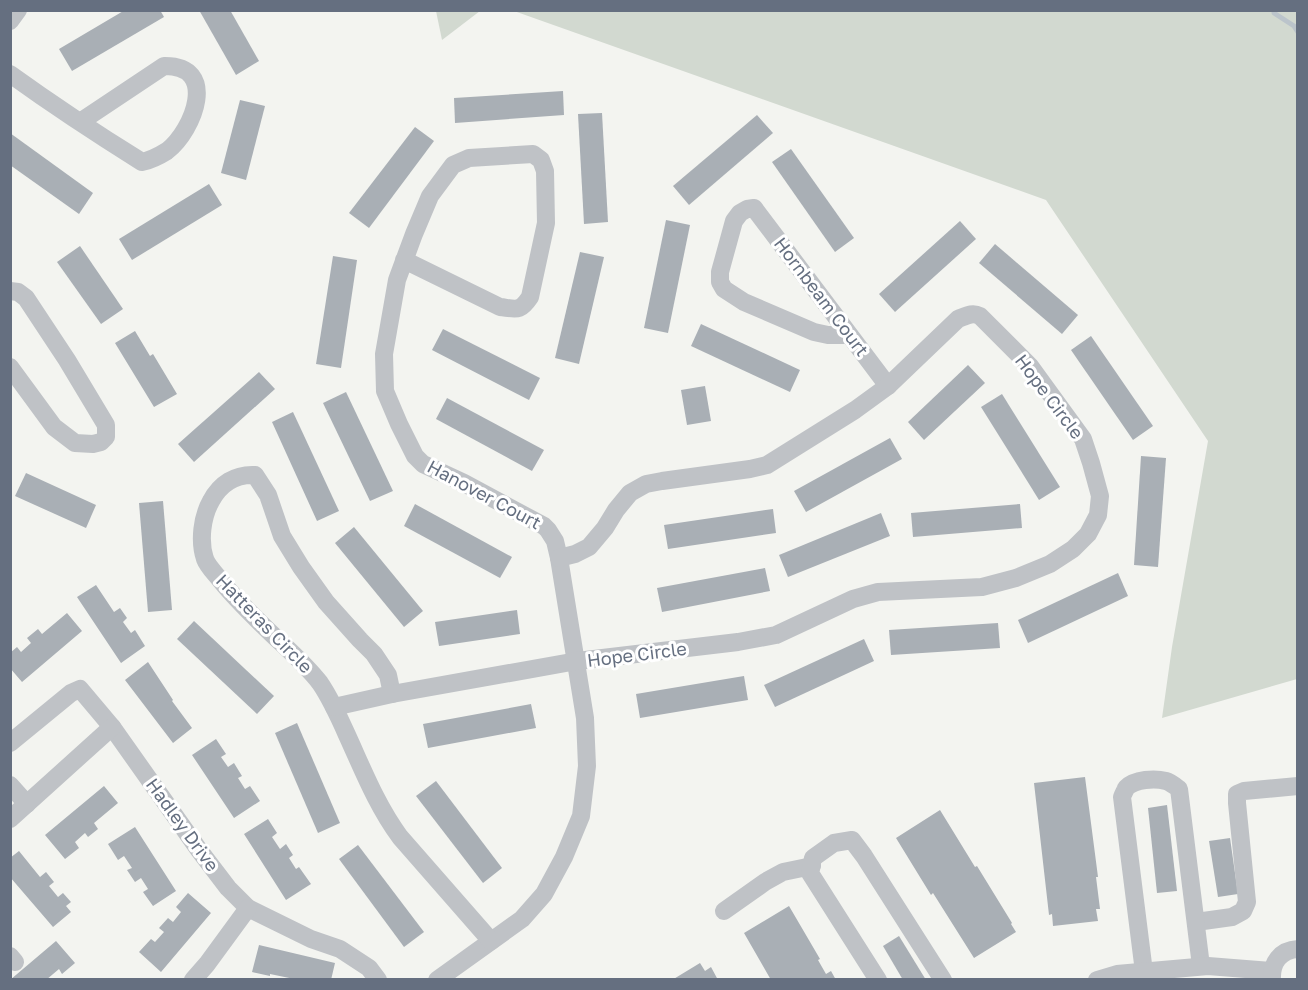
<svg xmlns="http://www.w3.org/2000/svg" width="1308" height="990" font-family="'Golos Text',sans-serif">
	<rect width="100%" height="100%" fill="#f3f4f0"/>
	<g fill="#d2d9d0">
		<path d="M436,11v-1l44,1 -38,29z"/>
		<path d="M514,11h783v668l-135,39 10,-71 36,-206 -162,-241z"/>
	</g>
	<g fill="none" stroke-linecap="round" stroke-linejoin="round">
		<path stroke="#bbc4cb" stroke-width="5" d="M1274,10v3l20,13 4,6"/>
	</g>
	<g fill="#a9afb5">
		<path d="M125,10h35l4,7 -92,54 -13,-22z"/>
		<path d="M199,10h31l29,51 -23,14z"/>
		<path d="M563,91l1,24 -109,8 -1,-25z"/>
		<path d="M240,100l25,6 -19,74 -25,-7z"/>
		<path d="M602,113l6,109 -24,2 -6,-110z"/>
		<path d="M757,115l16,18 -84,72 -16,-19z"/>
		<path d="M415,127l19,14 -65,87 -20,-15z"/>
		<path d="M10,133l83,60 -14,21 -69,-49z"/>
		<path d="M791,149l63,89 -19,14 -63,-90z"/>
		<path d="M209,184l13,21 -90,55 -13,-21z"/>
		<path d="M666,220l24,5 -22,108 -24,-5z"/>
		<path d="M960,221l16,18 -81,73 -16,-18z"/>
		<path d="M995,244l83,71 -16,19 -83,-71z"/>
		<path d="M80,246l43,63 -22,15 -44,-62z"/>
		<path d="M580,252l24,5 -25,107 -24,-6z"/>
		<path d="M333,256l24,4 -16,108 -25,-4z"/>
		<path d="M701,324l99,46 -10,22 -99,-46z"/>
		<path d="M443,329l97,49 -11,22 -97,-50z"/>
		<path d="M135,331l15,25 3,-2 24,40 -23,13 -39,-64z"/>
		<path d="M1091,336l62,90 -20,14 -62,-90z"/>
		<path d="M968,365l17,18 -61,57 -16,-18z"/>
		<path d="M259,372l16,17 -81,73 -16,-18z"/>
		<path d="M705,386l6,35 -24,4 -6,-35z"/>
		<path d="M346,392l47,99 -23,10 -47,-98z"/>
		<path d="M1002,394l58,93 -21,13 -58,-93z"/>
		<path d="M447,398l97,52 -12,21 -96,-52z"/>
		<path d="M293,412l46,99 -22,10 -45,-99z"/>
		<path d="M890,438l12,21 -96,53 -12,-21z"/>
		<path d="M1141,456l25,2 -8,109 -24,-2z"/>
		<path d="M26,473l70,32 -10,23 -71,-32z"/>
		<path d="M163,501l9,109 -24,2 -9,-109z"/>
		<path d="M415,504l97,53 -12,21 -96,-52z"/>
		<path d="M1020,504l2,24 -109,9 -2,-24z"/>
		<path d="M773,509l3,24 -108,16 -4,-24z"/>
		<path d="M881,513l9,23 -102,41 -9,-22z"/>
		<path d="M354,527l69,84 -19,16 -69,-84z"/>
		<path d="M765,568l5,23 -108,21 -5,-24z"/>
		<path d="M1118,573l10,23 -100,47 -10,-23z"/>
		<path d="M96,585l18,27 6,-4 7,10 -4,4 8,11 4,-3 10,16 -24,17 -44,-66z"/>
		<path d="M517,610l3,24 -81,12 -4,-24z"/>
		<path d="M67,613l15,18 -60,51 -12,-14v-15l7,-6 4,5 10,-9 -4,-5 11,-9 4,5z"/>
		<path d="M194,621l80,75 -17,18 -80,-75z"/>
		<path d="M998,623l2,25 -109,7 -2,-25z"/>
		<path d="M864,639l10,22 -99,46 -11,-22z"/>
		<path d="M148,662l25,38 -1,1 20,27 -19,15 -48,-63z"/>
		<path d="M744,676l4,24 -108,18 -4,-24z"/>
		<path d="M531,704l5,24 -108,20 -5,-24z"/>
		<path d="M297,723l43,100 -22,10 -43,-100z"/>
		<path d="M216,739l10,15 -5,3 7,10 6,-4 8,13 -4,2 7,11 5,-3 10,15 -26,17 -42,-63z"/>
		<path d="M1085,777l13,100h-2l4,32h-4l2,12 -45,5 -1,-12 -3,1 -15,-132z"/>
		<path d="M436,781l66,87 -19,15 -67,-87z"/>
		<path d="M104,786l14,17 -24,20 4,6 -10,8 -3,-4 -10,9 4,6 -14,11 -20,-24z"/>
		<path d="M1167,805l10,86 -20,2 -9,-85z"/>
		<path d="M940,810l35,57 2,-1 35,57 -1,1 5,8 -42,26 -41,-65 -2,2 -35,-57z"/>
		<path d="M268,819l9,14 -5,4 8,12 6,-5 7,11 -4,3 7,11 3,-2 12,17 -25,16 -42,-66z"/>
		<path d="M135,827l41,64 -23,15 -10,-14 5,-3 -7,-11 -6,4 -8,-12 5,-2 -8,-12 -6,4 -10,-16z"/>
		<path d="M1230,838l8,56 -20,3 -9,-56z"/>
		<path d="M358,845l66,87 -20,15 -65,-88z"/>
		<path d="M19,851l21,26 6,-5 8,10 -5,4 9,11 5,-4 8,9 -5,4 5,6 -18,15 -43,-50v-19z"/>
		<path d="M188,893l23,20 -50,59 -22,-20 12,-13 4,3 9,-10 -5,-4 9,-10 5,4 8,-10 -5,-5z"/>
		<path d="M789,906l31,53 -2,1 8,14 5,-3 5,9h-65l-27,-47z"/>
		<path d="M899,936l27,44h-23l-20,-34z"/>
		<path d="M56,941l19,22 -13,11 -3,-5 -13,11h-36z"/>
		<path d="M259,945l76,18 -4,17h-32l-29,-6v2l-18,-4z"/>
		<path d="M700,963l5,8 6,-4 7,13h-46z"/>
	</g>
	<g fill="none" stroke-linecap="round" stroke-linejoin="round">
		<g stroke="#bfc2c6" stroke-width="18">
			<path d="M10,21l8,-11"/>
			<path d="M10,74c43,31 87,60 132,88 9,-2 17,-6 25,-11 27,-21 52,-86 -3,-85l-84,56"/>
			<path d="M404,260l96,47c17,2 20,5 30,-10l16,-74 -1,-52 -4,-11 -8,-6 -64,4 -16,7 -23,31 -16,38 -17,46 -13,74 1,37 14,33 16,32 8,8 41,19 80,43 4,4 7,11 4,17 26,160 2,48 -6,50 -17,41 -20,37 -22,25 -85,61"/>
			<path d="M10,291l8,1 8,6 41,62 39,65v12l-5,5 -8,2 -18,-1 -21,-16 -44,-60"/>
			<path d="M849,335h-21l-14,-3 -70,-30 -20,-13 -4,-7v-10l14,-51 6,-8 7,-4 7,-1 134,178"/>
			<path d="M392,694l-4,-19 -14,-21 -14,-14 -34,-38 -25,-35 -19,-31 -14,-41 -13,-20c-20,-1 -35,9 -44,26 -9,16 -12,40 -6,58 3,8 11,15 16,22 16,20 35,38 54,56 15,14 32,29 45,46 11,16 19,34 27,52 16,35 30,71 53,102l91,104"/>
			<path d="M334,707l58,-13 185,-33 161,-19 38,-7 77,-36 25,-7 104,-5 34,-9 34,-14 23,-15 15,-15 10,-19 2,-19 -9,-33 -8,-24 -53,-73 -50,-50c-8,-4 -14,0 -22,3l-70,67 -33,24 -88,55 -17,4 -88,12 -16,3 -16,9 -14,17 -11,18 -16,19 -14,7 -16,4"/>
			<path d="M10,743l61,-50 9,-4 32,38 87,123 29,38 20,20 63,31 29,10 29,19 9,12"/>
			<path d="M10,785l17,19"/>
			<path d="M10,819l102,-92"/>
			<path d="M724,911l41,-29 18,-10 29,-6"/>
			<path d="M1196,922l36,-5 11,-6 4,-9 -10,-99v-9l7,-3 54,-5"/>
			<path d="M10,956l5,6"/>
			<path d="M1144,972l-22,-175c0,-1 4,-8 4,-9 9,-9 29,-10 40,-7 4,1 9,5 13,8l22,177"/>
			<path d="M193,980l14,-16 41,-56"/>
			<path d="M878,980l-68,-107 3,-15 21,-15 18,-3 12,16 79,124"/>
			<path d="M1097,980l20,-6 91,-8 63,5"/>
			<path d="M1272,980c-1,-17 8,-30 26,-31"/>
		</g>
	</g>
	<g text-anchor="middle" stroke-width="6" stroke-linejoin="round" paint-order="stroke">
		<g font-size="18" fill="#656f80" stroke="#fff">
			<text transform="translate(821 297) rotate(53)" y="6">Hornbeam Court</text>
			<text transform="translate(1049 397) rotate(53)" y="6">Hope Circle</text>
			<text transform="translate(484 495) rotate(28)" y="6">Hanover Court</text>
			<text transform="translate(264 624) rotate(46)" y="6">Hatteras Circle</text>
			<text transform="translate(637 655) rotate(-7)" y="6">Hope Circle</text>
			<text transform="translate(182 825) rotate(54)" y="6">Hadley Drive</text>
		</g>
	</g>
	<rect width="1308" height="990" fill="none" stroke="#656f80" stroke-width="24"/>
</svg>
